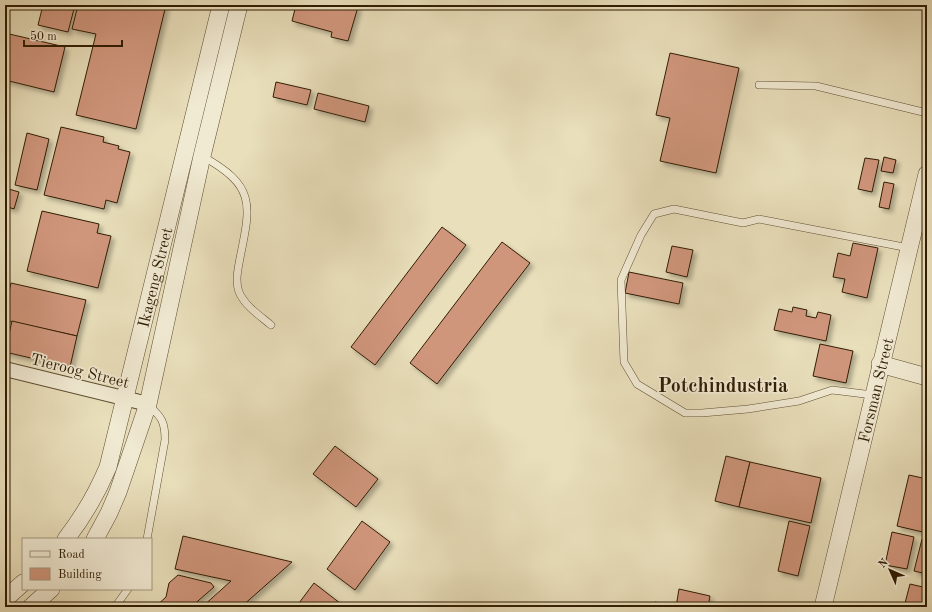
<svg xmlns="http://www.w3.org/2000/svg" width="932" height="612" font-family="'Old Standard TT',serif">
	<defs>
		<filter id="shadow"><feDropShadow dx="3.5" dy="3.5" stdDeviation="2" flood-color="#0004"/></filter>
	</defs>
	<rect width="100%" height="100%" fill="#e9dfbb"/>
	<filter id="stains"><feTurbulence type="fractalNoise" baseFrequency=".005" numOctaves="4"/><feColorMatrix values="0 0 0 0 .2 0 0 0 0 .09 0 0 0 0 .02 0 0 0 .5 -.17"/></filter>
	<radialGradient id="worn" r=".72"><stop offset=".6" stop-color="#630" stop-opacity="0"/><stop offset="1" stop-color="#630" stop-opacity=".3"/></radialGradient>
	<g fill="#d0967b" stroke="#301d03" filter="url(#shadow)">
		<path d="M43,5h32l-7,27 -30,-7z"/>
		<path d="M78,5h88l-30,124 -60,-14 20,-81 -24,-5z"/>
		<path d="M296,5h55l7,2 -10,34 -17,-4 1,-5 -40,-11z"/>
		<path d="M5,33l60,14 -11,45 -49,-12z"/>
		<path d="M670,53l69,15 -23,105 -56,-12 10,-43 -14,-3z"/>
		<path d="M276,82l35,8 -4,15 -34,-8z"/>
		<path d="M318,93l51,13 -4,16 -51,-13z"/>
		<path d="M61,127l43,10 -1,5 16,4 -1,3 12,3 -13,51 -11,-3 -2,9 -60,-14z"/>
		<path d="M27,133l22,6 -12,51 -22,-5z"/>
		<path d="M884,157l12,3 -3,13 -12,-2z"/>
		<path d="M865,158l14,2 -7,32 -14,-3z"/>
		<path d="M884,182l10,2 -5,25 -10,-2z"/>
		<path d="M5,188l14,4 -5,17 -9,-3z"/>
		<path d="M42,211l57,13 -2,9 14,3 -13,52 -71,-17z"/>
		<path d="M442,227l24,18 -91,120 -24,-18z"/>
		<path d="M502,242l28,21 -93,121 -27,-21z"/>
		<path d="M853,243l25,5 -11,50 -25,-6 3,-13 -12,-2 5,-24 12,3z"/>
		<path d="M672,246l21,4 -6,27 -21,-5z"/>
		<path d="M629,272l54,11 -4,21 -54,-11z"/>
		<path d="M11,283l75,17 -9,36 -72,-16v-11z"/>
		<path d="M793,307l14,3 -1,6 10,2 2,-6 13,3 -5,26 -52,-11 5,-21 13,3z"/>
		<path d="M12,321l65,15 -7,31 -65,-15z"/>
		<path d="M820,344l33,7 -7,32 -33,-7z"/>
		<path d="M335,446l43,33 -22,28 -43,-33z"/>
		<path d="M726,456l24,6 -11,45 -24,-6z"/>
		<path d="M750,462l71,16 -10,45 -72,-16z"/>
		<path d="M909,475l18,4v54l-30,-7z"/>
		<path d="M362,521l28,21 -35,48 -28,-21z"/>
		<path d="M789,521l21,5 -12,50 -20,-5z"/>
		<path d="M892,532l22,5 -7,32 -22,-4z"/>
		<path d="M183,536l109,26 -51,45h-39l29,-26 -56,-12z"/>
		<path d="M922,539l5,1v34l-13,-3z"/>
		<path d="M178,575l33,8 3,4 -23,20h-36l11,-10 3,-14z"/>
		<path d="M314,583l31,24h-49z"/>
		<path d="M910,584l17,4v19h-23z"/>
		<path d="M679,589l31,7 -2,11h-55l2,-5 21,5z"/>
	</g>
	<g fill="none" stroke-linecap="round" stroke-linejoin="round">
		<g stroke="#5e4e31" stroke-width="8">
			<g id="service">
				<path d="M759,85l57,1 111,27"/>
				<path d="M202,156c54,30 49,48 38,102 -2,11 -5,23 -1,34 6,14 20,23 32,33"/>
				<path d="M873,395l-41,-5 -33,11 -51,8 -46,4h-17l-48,-29 -13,-22 -3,-82 20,-45 13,-21 20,-5 69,14 16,-4 150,29"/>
				<path d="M147,539l18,-99c0,-18 -3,-23 -17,-35"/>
				<path d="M115,607l13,-18"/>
			</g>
		</g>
		<g stroke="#5e4e31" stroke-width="16">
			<path id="minor" d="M5,369l143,35"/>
		</g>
		<g stroke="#5e4e31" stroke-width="18">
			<g id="tertiary">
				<path d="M880,364l47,13"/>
				<path id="s1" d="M66,539c17,-22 31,-46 42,-72l113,-462"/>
				<path d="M95,539l14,-26 9,-21 30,-88 54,-248 37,-151"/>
				<path d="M5,599l18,-16"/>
				<path d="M31,607l20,-18"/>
				<path id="s2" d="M823,607l104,-433"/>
			</g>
		</g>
		<use href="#service" stroke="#f1ead3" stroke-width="7"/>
		<use href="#minor" stroke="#f1ead3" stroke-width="14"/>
		<use href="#tertiary" stroke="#f1ead3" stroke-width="17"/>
	</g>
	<g text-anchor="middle" stroke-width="3.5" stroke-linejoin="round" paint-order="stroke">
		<g font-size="16" fill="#301d03" stroke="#f1ead3">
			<text dy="6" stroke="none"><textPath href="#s1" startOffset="279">Ikageng Street</textPath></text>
			<text transform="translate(80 370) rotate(14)" y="6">Tieroog Street</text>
			<text dy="6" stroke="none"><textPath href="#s2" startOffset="223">Forsman Street</textPath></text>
		</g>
		<g font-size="20" font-weight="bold" fill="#301d03" stroke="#f1ead3">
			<text x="723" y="392">Potchindustria</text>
		</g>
	</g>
	<rect width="932" height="612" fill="none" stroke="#e9dfbb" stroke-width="20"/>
	<rect x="6" y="6" width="920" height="600" fill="none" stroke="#301d03" stroke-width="2"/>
	<rect x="10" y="10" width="912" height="592" fill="none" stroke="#301d03"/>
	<rect x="22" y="538" width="130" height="52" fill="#f1ead3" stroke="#a49880"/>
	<rect x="30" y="551" width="20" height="6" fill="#f1ead3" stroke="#a49880"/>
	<text x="58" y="558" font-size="12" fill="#301d03">Road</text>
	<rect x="30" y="568" width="20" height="12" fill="#d0967b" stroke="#a49880"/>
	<text x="58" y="578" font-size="12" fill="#301d03">Building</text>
	<g transform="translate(890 570) rotate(315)" stroke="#f1ead3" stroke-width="3" paint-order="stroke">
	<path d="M0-3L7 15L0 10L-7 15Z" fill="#301d03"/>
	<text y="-6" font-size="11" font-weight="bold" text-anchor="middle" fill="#301d03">N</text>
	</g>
	<path d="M24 40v6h98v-6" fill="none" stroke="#301d03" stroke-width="2"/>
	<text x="30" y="40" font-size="12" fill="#301d03" stroke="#f1ead3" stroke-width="3" paint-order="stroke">50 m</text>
	<rect width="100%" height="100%" filter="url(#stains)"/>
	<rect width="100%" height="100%" fill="url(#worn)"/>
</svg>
